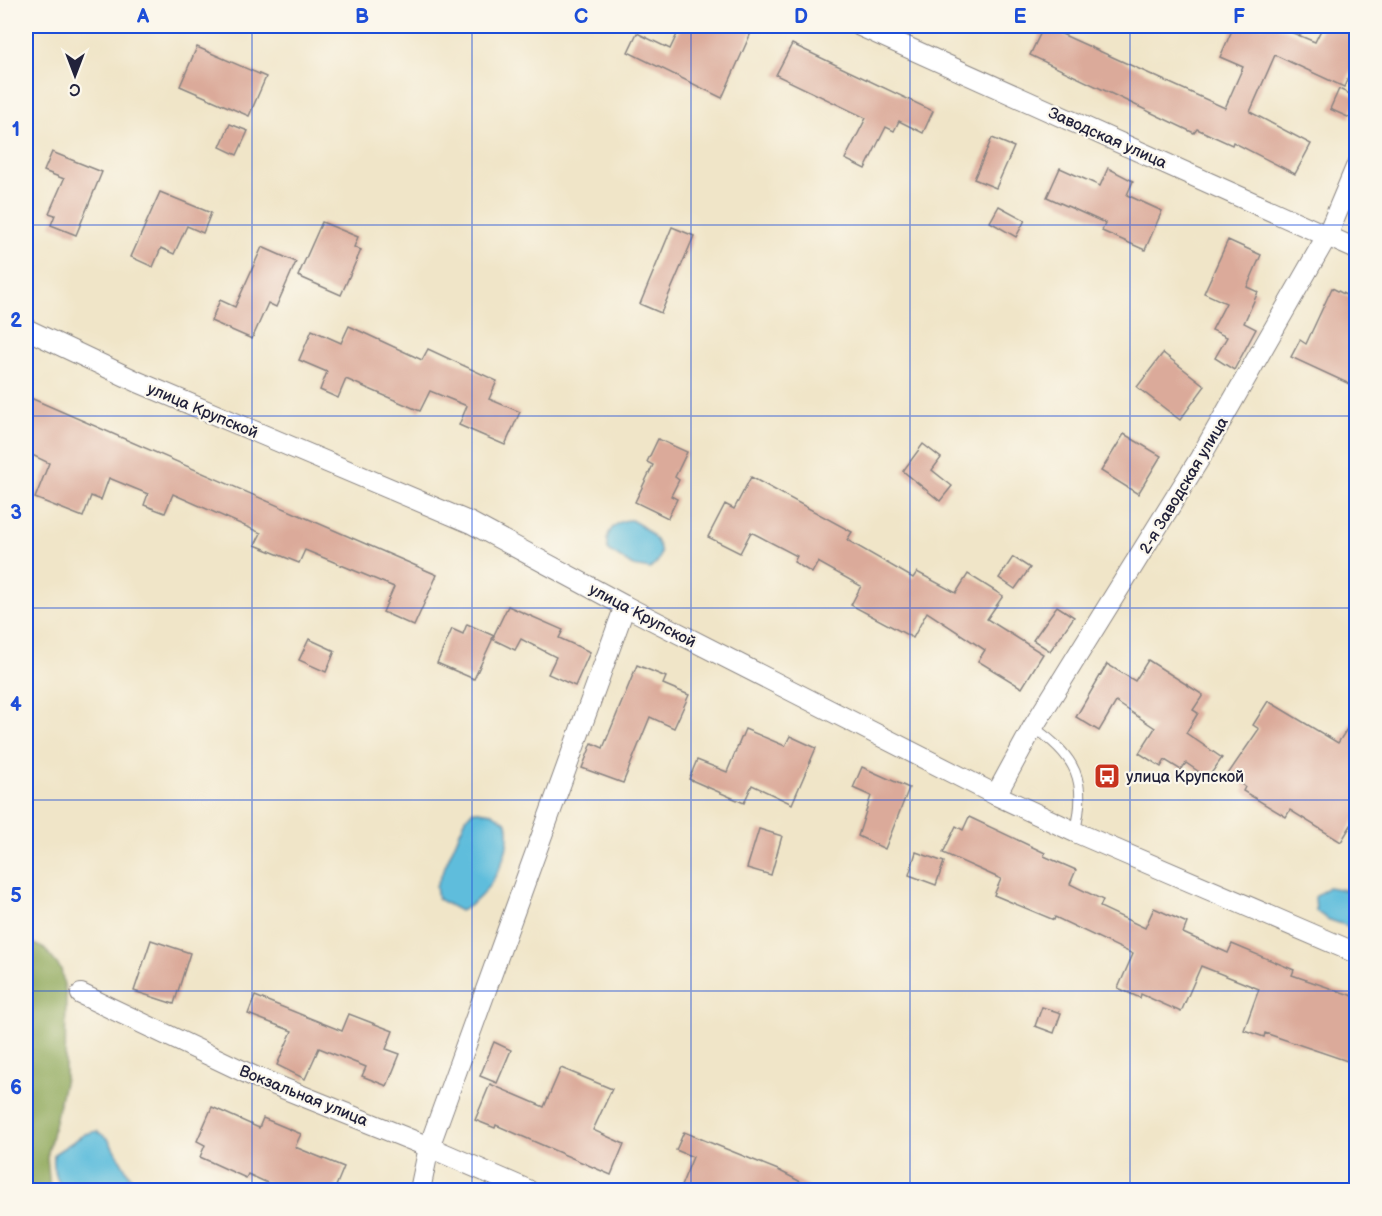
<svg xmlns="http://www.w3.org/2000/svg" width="1382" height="1216" font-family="'Balsamiq Sans',sans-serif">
	<rect width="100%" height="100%" fill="#fbf7ec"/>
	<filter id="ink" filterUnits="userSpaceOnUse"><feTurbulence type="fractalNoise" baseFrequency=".0167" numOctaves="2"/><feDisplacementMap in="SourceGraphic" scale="12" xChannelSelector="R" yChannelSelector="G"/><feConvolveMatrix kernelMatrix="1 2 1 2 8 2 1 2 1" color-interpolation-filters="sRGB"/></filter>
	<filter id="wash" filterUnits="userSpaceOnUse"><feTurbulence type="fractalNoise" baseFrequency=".008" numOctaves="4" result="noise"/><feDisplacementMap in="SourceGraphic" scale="24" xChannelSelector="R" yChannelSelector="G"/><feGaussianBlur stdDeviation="1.35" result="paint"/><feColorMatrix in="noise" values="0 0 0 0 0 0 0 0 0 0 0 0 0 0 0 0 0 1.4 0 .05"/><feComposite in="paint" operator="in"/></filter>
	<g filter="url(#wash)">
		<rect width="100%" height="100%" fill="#f0e5c8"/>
		<path fill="#8da759" stroke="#58644a" stroke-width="1.5" d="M26,940l19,9 16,20 5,26 -1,83 -18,79 3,33h-24z"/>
		<g fill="#5ebddc" stroke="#40708c" stroke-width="1.5">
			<path d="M631,520c18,9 44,31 19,49l-17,-3 -25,-16c-5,-16 7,-30 23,-30z"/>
			<path d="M473,810l19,3 15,10c7,30 -19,76 -47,88l-22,-12 -2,-12 30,-69z"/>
			<path d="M1328,887l28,5v37l-29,-10 -11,-8 -1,-14z"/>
			<path d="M97,1131l11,8 30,51h-74c-9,-11 -11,-22 -10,-36l31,-20z"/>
		</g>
		<g id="blocks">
			<g fill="#dbaa9a">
				<path d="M681,26h73l-32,72 -94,-46 9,-19 33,16z"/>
				<path d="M1044,26l181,82 18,-41 -23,-10 14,-31h42l39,16 8,-16h18l15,7v27l-12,27 -69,-32 -25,57 61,32 -16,30 -62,-32 -1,3 -35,-16 -3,4 -164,-78z"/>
				<path d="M792,44l141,67 -10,22 -24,-12 -5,10 -8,-4 -21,42 -20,-10 21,-41 -90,-43z"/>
				<path d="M197,47l69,30 -17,39 -69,-30z"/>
				<path d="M1339,89l17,8 -6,21 -20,-9z"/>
				<path d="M230,124l18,7 -11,24 -17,-8z"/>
				<path d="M992,138l22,9 -18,41 -22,-9z"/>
				<path d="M52,152l50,20 -26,63 -25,-10 4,-10 -6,-2 15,-34 -20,-8z"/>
				<path d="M1060,168l40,18 8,-18 25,13 -6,14 35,16 -17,39 -43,-19 3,-8 -58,-26z"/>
				<path d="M160,192l51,21 -8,20 -16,-7 -13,28 -13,-6 -8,19 -22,-10z"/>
				<path d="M999,206l26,14 -9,17 -26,-15z"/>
				<path d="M322,222l36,15 -4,10 7,3 -20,45 -43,-19z"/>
				<path d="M672,227l22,9 -33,77 -21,-9z"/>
				<path d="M1228,240l33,15 -14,32 11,5 -14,31 12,6 -22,41 -19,-12 12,-21 -15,-7 14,-27 -22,-10z"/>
				<path d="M262,247l34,15 -20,45 -8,-4 -16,36 -41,-18 9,-21 15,7z"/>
				<path d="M1332,288l24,12v87l-65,-30 9,-17 6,4z"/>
				<path d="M349,326l73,34 6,-11 69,32 -8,18 31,13 -15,33 -46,-20 8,-19 -37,-15 -10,20 -74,-32 -8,19 -18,-8 7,-18 -28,-12 13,-30 29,13z"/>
				<path d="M1163,353l42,33 -25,34 -43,-33z"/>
				<path d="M26,396l411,179 -23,51 -31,-14 11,-25 -89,-37 -6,13 -44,-18 6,-12 -88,-39 -8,19 -21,-8 4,-11 -39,-16 -8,22 -10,-4 -8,21 -48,-19 14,-35 -23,-11z"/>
				<path d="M1124,434l37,22 -23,38 -37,-23z"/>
				<path d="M658,439l29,13 -12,25 4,3 -8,16 6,3 -9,19 -33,-16 18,-37 -6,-3z"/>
				<path d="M923,444l18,14 -9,12 20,16 -12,15 -37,-30z"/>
				<path d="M751,477l101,55 -5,8 66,38 4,-6 39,21 12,-19 35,22 -16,23 56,35 -21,34 -44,-27 7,-11 -58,-38 -14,26 -62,-33 10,-19 -43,-24 -6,11 -18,-11 3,-6 -46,-24 -11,21 -32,-16 17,-33 9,5z"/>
				<path d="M1013,557l17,11 -15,21 -16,-11z"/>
				<path d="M508,606l55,24 -4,8 31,14 -15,34 -27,-12 8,-17 -35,-18 -6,11 -23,-11z"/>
				<path d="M1057,606l17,11 -24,34 -17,-11z"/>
				<path d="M467,624l27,12 -20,43 -37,-16 15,-34 11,5z"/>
				<path d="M309,639l26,12 -9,21 -27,-12z"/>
				<path d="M1148,660l55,35 -10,15 5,3 -12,20 36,25 -14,20 -22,-15 -5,7 -16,-10 -4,7 -22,-14 16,-25 -39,-26 -17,29 -23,-14 31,-53 28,17z"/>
				<path d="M637,665l29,12 -3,7 26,11 -15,33 -24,-11 -27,66 -41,-15 10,-25 11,5z"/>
				<path d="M1268,701l70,42 18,-28v102l-15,25 -51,-32 -4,7 -43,-26 2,-4 -17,-13 31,-45 -6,-4z"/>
				<path d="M745,729l40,17 5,-10 26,12 -24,56 -40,-19 -8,18 -55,-24 8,-19 30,12z"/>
				<path d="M862,767l47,21 -24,61 -27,-13 13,-40 -18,-8z"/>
				<path d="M969,817l76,36 -1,3 32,14 -6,14 33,16 -3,7 45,21 9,-20 33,15 -4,10 45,20 4,-9 62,26 -2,5 64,22v67l-91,-31 -1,4 -20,-7 15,-41 -58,-23 -20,46 -40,-18 -1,4 -22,-10 15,-34 -78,-37 -1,3 -60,-25 7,-16 -58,-26 13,-27 7,4z"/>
				<path d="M759,829l23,7 -11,39 -24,-7z"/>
				<path d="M916,852l28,10 -8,23 -27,-10z"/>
				<path d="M151,940l39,13 -16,51 -40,-13z"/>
				<path d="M255,996l87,35 7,-17 44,17 -7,18 14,5 -13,32 -25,-10 4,-9 -47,-19 -14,31 -28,-14 15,-34 -44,-17z"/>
				<path d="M1042,1007l19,6 -7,20 -19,-7z"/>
				<path d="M494,1042l17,8 -14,33 -17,-7z"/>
				<path d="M561,1068l51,21 -19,41 31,14 -13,31 -115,-50 -1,3 -20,-8 15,-36 54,23z"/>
				<path d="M212,1107l47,21 4,-10 38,16 -6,13 49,20 -10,24h-49l-37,-17 -2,4 -46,-21 5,-12 -8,-4z"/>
				<path d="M684,1132l94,38 40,21h-139l14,-34 -17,-7z"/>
			</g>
		</g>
	</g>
	<g filter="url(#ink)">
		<use href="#blocks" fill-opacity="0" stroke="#898482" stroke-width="1.5"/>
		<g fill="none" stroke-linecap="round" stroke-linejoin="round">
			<g stroke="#898482" stroke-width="11">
				<path id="lane" d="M1033,727c43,29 55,54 42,105"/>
			</g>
			<g stroke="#898482" stroke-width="22">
				<g id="street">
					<path d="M860,26l496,223"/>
					<path d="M26,329l112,53 333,141 154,83 371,189 79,37 281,121"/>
					<path d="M996,795l37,-68 167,-269 127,-222 29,-69"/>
					<path d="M81,994l172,82 176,71 99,43"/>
					<path d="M420,1190l9,-43 196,-541"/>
				</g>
			</g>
			<use href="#lane" stroke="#fff" stroke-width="9"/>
			<use href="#street" stroke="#fff" stroke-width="20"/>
		</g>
	</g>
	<path fill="none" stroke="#1d4ed8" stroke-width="1.5" stroke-opacity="0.55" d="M252,26v1164M472,26v1164M691,26v1164M910,26v1164M1130,26v1164M26,225h1330M26,416h1330M26,608h1330M26,800h1330M26,991h1330"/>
	<defs>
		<g id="bus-square" transform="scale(1.35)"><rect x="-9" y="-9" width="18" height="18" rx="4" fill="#c8321e" stroke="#fbf7ec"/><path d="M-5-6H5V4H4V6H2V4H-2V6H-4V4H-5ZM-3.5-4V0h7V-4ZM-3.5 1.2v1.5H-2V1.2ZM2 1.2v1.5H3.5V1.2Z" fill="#fff"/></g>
	</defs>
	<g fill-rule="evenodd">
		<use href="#bus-square" x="1107" y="776"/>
	</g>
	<g text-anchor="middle" stroke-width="4.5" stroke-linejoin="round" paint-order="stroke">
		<g font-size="16" fill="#22223b" stroke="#fbf7ec">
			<text transform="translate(1108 137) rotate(24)" y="6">Заводская улица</text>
			<text transform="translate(203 410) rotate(23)" y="6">улица Крупской</text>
			<text transform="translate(1183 485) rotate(-59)" y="6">2-я Заводская улица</text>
			<text transform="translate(643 615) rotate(28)" y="6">улица Крупской</text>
			<text transform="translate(304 1095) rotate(22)" y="6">Вокзальная улица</text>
		</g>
		<g font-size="16" fill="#22223b" stroke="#fbf7ec" text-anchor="start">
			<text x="1126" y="782">улица Крупской</text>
		</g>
	</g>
	<rect width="1382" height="1216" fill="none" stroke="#fbf7ec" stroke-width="66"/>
	<g transform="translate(75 75) rotate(180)" stroke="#fbf7ec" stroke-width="4.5" paint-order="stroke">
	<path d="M0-4.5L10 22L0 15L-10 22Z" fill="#22223b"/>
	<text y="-9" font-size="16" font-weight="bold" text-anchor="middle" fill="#22223b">С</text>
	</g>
	<rect x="33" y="33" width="1316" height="1150" fill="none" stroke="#1d4ed8" stroke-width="2"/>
	<g font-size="20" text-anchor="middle" font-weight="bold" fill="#1d4ed8">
		<text x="143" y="23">A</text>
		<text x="362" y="23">B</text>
		<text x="581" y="23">C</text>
		<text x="801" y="23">D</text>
		<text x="1020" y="23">E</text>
		<text x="1239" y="23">F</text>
		<text x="16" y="136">1</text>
		<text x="16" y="327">2</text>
		<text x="16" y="519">3</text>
		<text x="16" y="711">4</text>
		<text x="16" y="902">5</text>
		<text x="16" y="1094">6</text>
	</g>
</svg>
